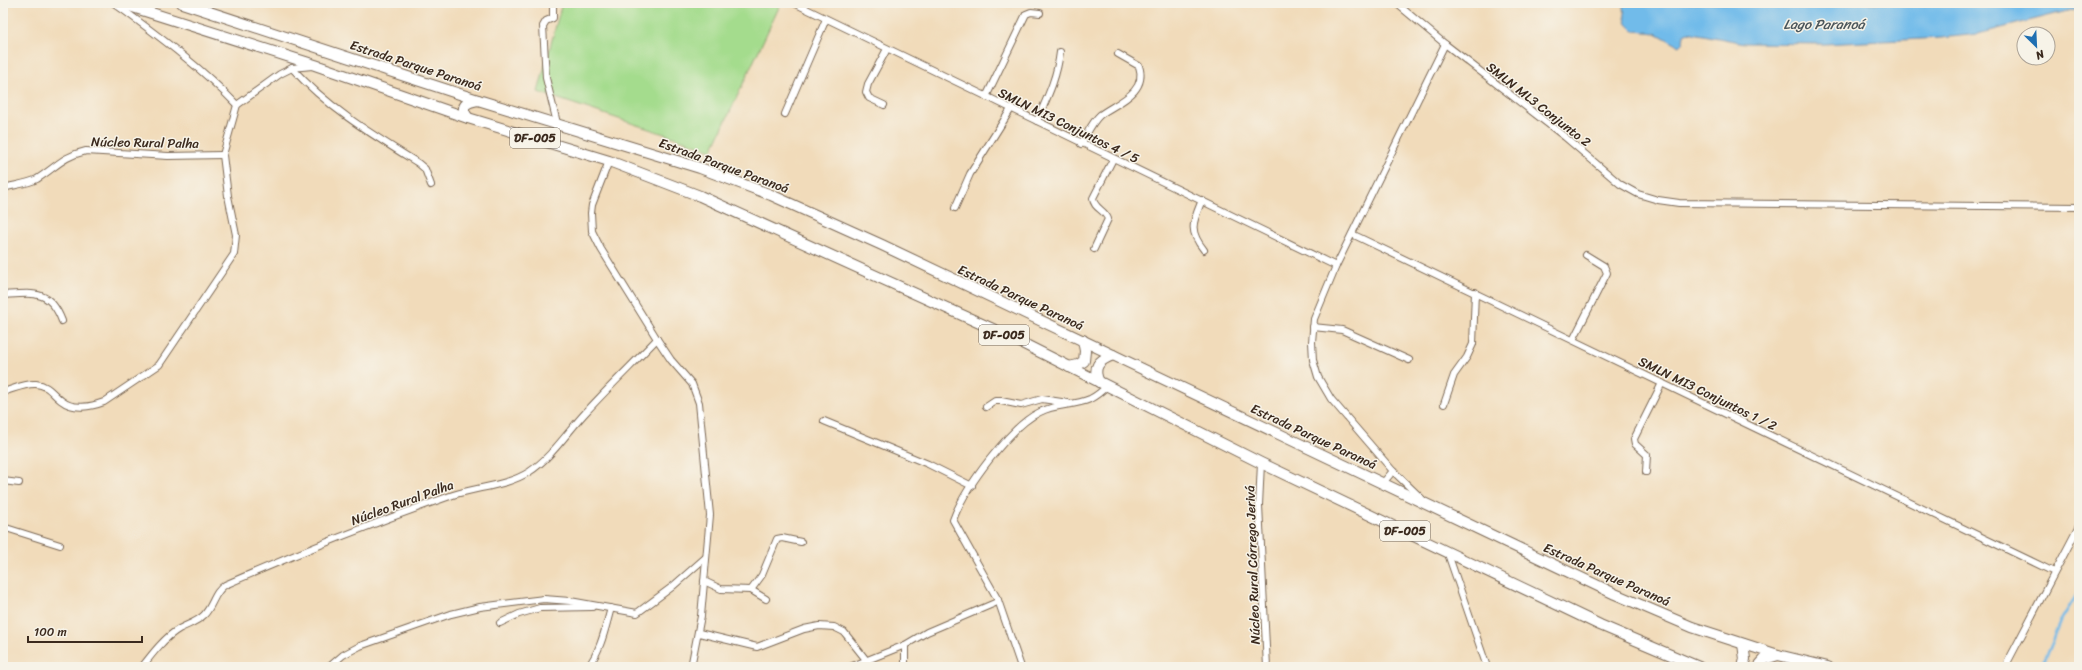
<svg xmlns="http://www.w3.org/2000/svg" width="2082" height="670" font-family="Sriracha,sans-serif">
	<rect width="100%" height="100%" fill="#f7f3e8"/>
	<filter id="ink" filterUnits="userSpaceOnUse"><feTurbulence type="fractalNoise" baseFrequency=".025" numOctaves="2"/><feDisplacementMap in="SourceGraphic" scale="8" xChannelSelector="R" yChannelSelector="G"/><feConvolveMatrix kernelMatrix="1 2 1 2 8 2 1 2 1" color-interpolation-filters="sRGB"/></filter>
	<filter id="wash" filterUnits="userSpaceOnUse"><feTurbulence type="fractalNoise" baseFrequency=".012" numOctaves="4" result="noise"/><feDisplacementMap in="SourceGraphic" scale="16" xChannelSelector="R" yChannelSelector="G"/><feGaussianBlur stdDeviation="0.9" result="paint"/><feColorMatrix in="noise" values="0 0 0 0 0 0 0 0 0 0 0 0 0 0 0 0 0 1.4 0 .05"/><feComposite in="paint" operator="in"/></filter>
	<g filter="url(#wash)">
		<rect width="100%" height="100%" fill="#f1dbba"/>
		<path fill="#a4dc8d" stroke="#708356" d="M562,3h219l-69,147 -174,-58z"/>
		<path fill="#71bbea" stroke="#567284" d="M1620,3h459v5l-101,26 -37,4 -117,6 -80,-1 -56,-11 -4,2 -1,8 -4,4 -23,-13 -22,-2 -7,-7 -2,-6 -1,-11z"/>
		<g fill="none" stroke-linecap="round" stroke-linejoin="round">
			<path stroke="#71bbea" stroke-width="2.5" d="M2041,667l19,-45 19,-31"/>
		</g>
	</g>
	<g filter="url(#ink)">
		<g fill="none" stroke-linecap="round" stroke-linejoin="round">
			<g stroke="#7b6855" stroke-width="8">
				<g id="minor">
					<path d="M114,3c43,32 86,63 123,102"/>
					<path d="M794,3l542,263"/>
					<path d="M1396,3l49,41 120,93 55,47 18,10 20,6 21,3 400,4"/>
					<path d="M553,4v14l-7,3 -3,5 3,52 11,45"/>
					<path d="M292,68c36,40 81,67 126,95l7,6 6,16"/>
					<path d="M986,97l40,-83 5,-2 9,1"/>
					<path d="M884,105l-15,-7 -3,-6 2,-8 19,-35"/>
					<path d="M785,114l41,-95"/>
					<path d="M1037,121c10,-23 20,-43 23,-69"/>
					<path d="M1081,144c6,-10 11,-22 19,-29 16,-12 48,-22 39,-49l-21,-12"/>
					<path d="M609,161l-17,44 -1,8 1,18 9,18 56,90 14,21 21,24 7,19 11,112 -9,101 -10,51"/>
					<path d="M3,188c11,-3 24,-4 34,-9 18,-11 26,-23 49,-28l82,5 55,-1"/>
					<path d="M1202,200c-9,22 -14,30 2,50"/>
					<path d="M955,208l15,-34 41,-65"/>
					<path d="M1352,234l702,338"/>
					<path d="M1094,249l14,-30c-3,-9 -15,-11 -15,-21l20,-39"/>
					<path d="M3,295c30,-2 47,-6 59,26"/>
					<path d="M1313,327l29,3 67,30"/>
					<path d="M1573,340l34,-67 -3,-7 -18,-11"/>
					<path d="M3,392c11,-3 22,-9 33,-8 13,1 17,11 26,17 11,9 29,6 42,1l55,-37 75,-111 2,-19 -8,-39 -5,-41 14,-50 43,-31 12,-6 20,-2"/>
					<path d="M1444,404l10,-29 13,-18 6,-13 2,-52"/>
					<path d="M986,407l9,-6h6l20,4 21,-6 26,4"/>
					<path d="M824,421l104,43 44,22"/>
					<path d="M1261,463l-2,42 8,162"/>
					<path d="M1646,472l1,-17 -12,-11 -1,-5 28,-56"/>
					<path d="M3,481l16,2"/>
					<path d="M1382,484l11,-13"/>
					<path d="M1422,499l-29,-28 -62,-72 -13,-22 -5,-17 -1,-18 2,-23 22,-53 109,-222"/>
					<path d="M3,527l57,18"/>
					<path d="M1447,551l40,116"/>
					<path d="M704,581l17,8 30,1 11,-15 15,-36 5,-1 19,4"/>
					<path d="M751,590l15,9"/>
					<path d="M998,600l23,67"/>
					<path d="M500,623l19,-9 21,-6 52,-1"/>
					<path d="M699,633l58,14 47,-18 15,-3 15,1 10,5 23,29"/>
					<path d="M142,667c10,-13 23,-30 37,-38 9,-5 18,-7 25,-14 9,-9 10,-23 21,-30 75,-33 151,-63 228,-90 24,-8 54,-9 76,-23 23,-15 39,-41 58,-61 23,-25 47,-48 70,-72"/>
					<path d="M329,667l14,-12 17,-9 91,-32 29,-7 64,-8 26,2 67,12 35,-26 33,-29"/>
					<path d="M588,667c13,-17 17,-38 23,-59"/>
					<path d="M850,667l55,-22"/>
					<path d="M905,667v-22l22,-13 68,-29 3,-3 -45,-80c11,-31 57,-94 87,-108 15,-8 34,-6 50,-13 6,-3 12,-8 17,-13"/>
					<path d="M1582,667h20"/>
					<path d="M2005,667l74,-141"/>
				</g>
			</g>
			<g stroke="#7b6855" stroke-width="12">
				<g id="primary">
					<path d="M120,3l195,62 153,53 141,43 91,35 306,139 255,128 339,162 99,42"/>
					<path d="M182,3l296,97 222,68 71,27 111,50 733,349 77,33 86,28 50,12"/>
					<path d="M468,118c-9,-12 -2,-16 10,-18"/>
					<path d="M1069,367l9,-2 6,-4 1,-10 -2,-11"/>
					<path d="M1099,382c-7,-15 0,-22 14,-27"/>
					<path d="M1743,667l2,-8 -2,-15"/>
					<path d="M1758,667l7,-8 13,-4"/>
				</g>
			</g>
			<use href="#minor" stroke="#fff" stroke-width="6"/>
			<use href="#primary" stroke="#fff" stroke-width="10"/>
		</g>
	</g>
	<g text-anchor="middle" stroke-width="3" stroke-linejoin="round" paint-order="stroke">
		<g fill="#f7f3e8" stroke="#73665b" stroke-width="1">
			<rect x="510" y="128" width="50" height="20" rx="3"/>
			<rect x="979" y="325" width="50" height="20" rx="3"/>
			<rect x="1380" y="521" width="50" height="20" rx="3"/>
		</g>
		<g font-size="12" font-weight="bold" fill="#3b2a1e">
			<text x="535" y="142">DF-005</text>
			<text x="1004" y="339">DF-005</text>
			<text x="1405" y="535">DF-005</text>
		</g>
		<g font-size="13" fill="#3b2a1e" stroke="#f7f3e8">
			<text transform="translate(416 65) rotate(18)" y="5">Estrada Parque Paranoá</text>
			<text transform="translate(1539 104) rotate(38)" y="5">SMLN ML3 Conjunto 2</text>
			<text transform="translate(1069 125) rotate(26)" y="5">SMLN MI3 Conjuntos 4 / 5</text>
			<text transform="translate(145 142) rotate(1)" y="5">Núcleo Rural Palha</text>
			<text transform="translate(724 165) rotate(20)" y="5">Estrada Parque Paranoá</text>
			<text transform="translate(1021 297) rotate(25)" y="5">Estrada Parque Paranoá</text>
			<text transform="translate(1708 393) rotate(26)" y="5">SMLN MI3 Conjuntos 1 / 2</text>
			<text transform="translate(1314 436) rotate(25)" y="5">Estrada Parque Paranoá</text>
			<text transform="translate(402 502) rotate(-20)" y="5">Núcleo Rural Palha</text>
			<text transform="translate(1252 565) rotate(-92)" y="5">Núcleo Rural Córrego Jerivá</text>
			<text transform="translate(1607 574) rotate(24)" y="5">Estrada Parque Paranoá</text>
		</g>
		<g font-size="14" font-style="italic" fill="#4b565b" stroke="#f7f3e8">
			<text x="1824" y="29">Lago Paranoá</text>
		</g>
	</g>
	<rect width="2082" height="670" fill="none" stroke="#f7f3e8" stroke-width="16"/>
	<g transform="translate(2036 46) rotate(156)"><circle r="19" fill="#f7f3e8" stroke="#aca397"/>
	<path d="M0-3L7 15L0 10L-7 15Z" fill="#1f6fb2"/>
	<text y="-6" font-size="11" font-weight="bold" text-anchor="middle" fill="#3b2a1e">N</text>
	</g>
	<path d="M28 636v6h114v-6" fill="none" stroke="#3b2a1e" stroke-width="2"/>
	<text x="34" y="636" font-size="12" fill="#3b2a1e" stroke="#f7f3e8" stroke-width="3" paint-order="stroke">100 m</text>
</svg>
